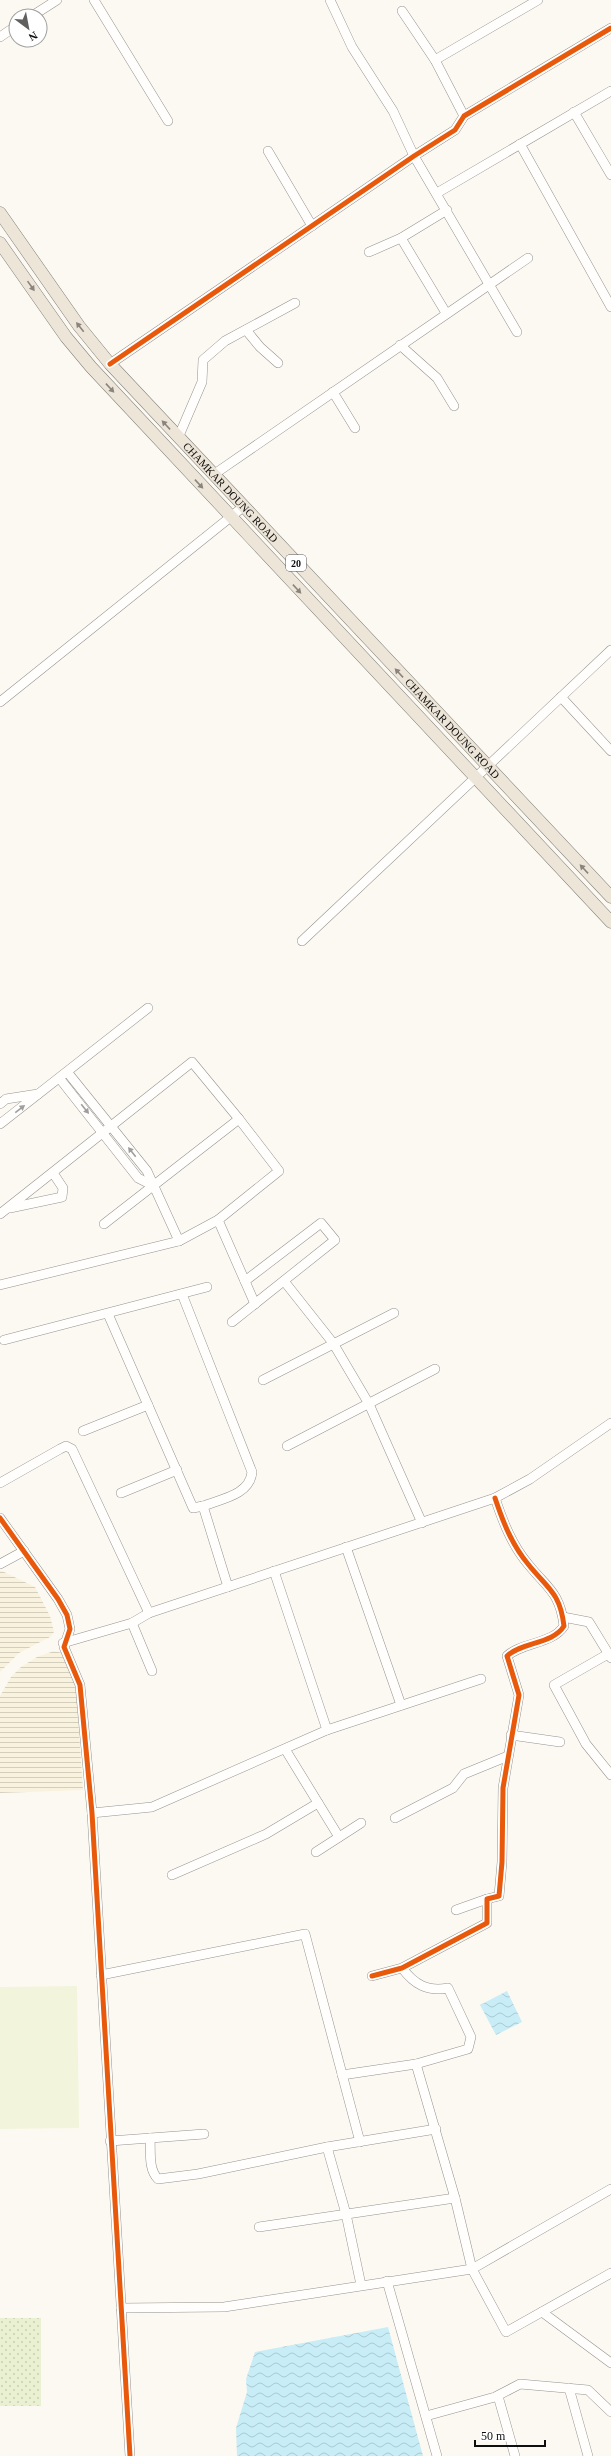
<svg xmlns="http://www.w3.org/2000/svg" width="611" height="2456" font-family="Georgia,serif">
	<defs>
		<pattern id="farmland-rules" width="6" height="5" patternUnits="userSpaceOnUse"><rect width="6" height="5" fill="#f9f2de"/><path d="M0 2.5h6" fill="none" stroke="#d4cebd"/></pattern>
		<pattern id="park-dots" width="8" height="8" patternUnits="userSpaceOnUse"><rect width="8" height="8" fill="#e9f1d2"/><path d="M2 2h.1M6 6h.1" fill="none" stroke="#c7cdb3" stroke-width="1.8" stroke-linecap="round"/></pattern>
		<pattern id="water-waves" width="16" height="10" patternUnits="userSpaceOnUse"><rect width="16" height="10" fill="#c8edf6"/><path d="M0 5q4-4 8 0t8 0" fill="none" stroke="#abcad2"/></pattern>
	</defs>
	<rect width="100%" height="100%" fill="#fcf9f2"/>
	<g fill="url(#farmland-rules)">
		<path d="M0,1570l35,17 15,29 4,16 -4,5 -31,16 -19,19z"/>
		<path d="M54,1651l9,2 13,34 7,103 -83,3v-97l11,-19 10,-10 16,-10z"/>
	</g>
	<rect fill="url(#park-dots)" x="0" y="2318" width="41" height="88"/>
	<path fill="#f2f5db" d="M77,1986l2,142 -79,1v-142z"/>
	<g fill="url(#water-waves)">
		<path d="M507,1991l15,31 -26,13 -16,-30z"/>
		<path d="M388,2327l35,129h-186l-1,-28 11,-36 -1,-13 9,-27z"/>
	</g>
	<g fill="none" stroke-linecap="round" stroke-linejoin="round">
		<g stroke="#959491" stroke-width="10">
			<g id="minor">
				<path d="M94,0l74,121"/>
				<path d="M330,0l22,47 41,64 21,45 103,176"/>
				<path d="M402,11l33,49 29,56"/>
				<path d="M32,16l25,-16"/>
				<path d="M0,37l16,-11"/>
				<path d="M435,60l103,-60"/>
				<path d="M574,112l37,63"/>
				<path d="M520,144l91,163"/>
				<path d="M268,151l44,75"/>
				<path d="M437,193l174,-102"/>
				<path d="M401,238l45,75"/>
				<path d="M369,252l32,-14 46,-28"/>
				<path d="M246,330l14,17 18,16"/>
				<path d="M400,345l37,33 17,28"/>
				<path d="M110,364l304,-208 41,-26 9,-14 147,-88"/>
				<path d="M333,392l22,36"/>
				<path d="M178,438l24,-56 1,-22 22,-19 70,-38"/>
				<path d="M213,475l315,-217"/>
				<path d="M561,697l50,54"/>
				<path d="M0,702l243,-195"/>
				<path d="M302,941l309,-291"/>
				<path d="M68,1073l79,98 32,70"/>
				<path d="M60,1079l78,99 14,7"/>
				<path d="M0,1104l6,-5 32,-5"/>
				<path d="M0,1124l148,-116"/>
				<path d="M10,1208l52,-11 1,-9 -10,-15"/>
				<path d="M0,1214l192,-152 47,57"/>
				<path d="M218,1220l37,84"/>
				<path d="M284,1281l49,62 36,61 53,119"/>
				<path d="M0,1285l179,-44 39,-21 61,-49 -40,-52 -135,105"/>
				<path d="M182,1294l70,178c-2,23 -31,27 -49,34"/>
				<path d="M108,1314l85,194 10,-2 25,81"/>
				<path d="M232,1322l103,-82 -14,-17 -76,58"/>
				<path d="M4,1340l203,-53"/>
				<path d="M263,1380l131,-67"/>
				<path d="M83,1431l65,-26"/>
				<path d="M287,1446l148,-77"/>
				<path d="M0,1483l60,-34 6,-3 6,3 77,164"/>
				<path d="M121,1493l56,-23"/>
				<path d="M0,1518l58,81 9,16 3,14 -6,18 16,38 12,128 38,643"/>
				<path d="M346,1547l55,158"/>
				<path d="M0,1564l24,-13"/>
				<path d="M274,1571l53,159"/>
				<path d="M563,1617l26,5 22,36"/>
				<path d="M132,1623l20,48"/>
				<path d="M63,1643l69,-20 17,-10 346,-115 35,-19 81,-56"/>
				<path d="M608,1654l-54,31 32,59 25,31"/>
				<path d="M511,1735l49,7"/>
				<path d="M285,1749l54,88"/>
				<path d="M92,1813l60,-6 175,-77 154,-51"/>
				<path d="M395,1818l58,-30 11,-14 44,-18"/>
				<path d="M316,1852l45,-29"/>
				<path d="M172,1875l94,-41 52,-31"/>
				<path d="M456,1910l31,-11"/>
				<path d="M101,1975l204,-41 55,208"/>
				<path d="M372,1976l30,-8 85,-45v-24l12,-3 3,-34 1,-74 16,-93 -12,-39c15,-14 46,-12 57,-30 -4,-34 -17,-38 -36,-62 -16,-19 -25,-42 -33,-66"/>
				<path d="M416,2064l39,134 17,71 34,63 105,-59"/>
				<path d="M342,2075l74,-11 52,-15 3,-12 -23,-49c-21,4 -34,-4 -46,-20"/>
				<path d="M150,2138c1,14 -2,31 8,41l40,-5 129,-27 109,-18"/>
				<path d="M110,2141l94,-7"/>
				<path d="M327,2147l19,67 15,71"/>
				<path d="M259,2227l196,-29"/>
				<path d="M387,2281l50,175"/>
				<path d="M121,2308l103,-1 248,-38 139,-80"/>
				<path d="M542,2312l69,51"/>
				<path d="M569,2388l19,68"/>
				<path d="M498,2396l17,60"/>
				<path d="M426,2416l69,-19 25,-13 68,6 23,22"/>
			</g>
		</g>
		<g stroke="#82817e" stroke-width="13">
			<g id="major">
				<path id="s1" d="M0,213l79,113 31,38 501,533"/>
				<path d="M0,243l66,94 25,30 520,555"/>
			</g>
		</g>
		<use href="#minor" stroke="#fffefd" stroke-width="9"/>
		<use href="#major" stroke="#ede5d8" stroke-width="12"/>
		<g stroke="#fff" stroke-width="8">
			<g id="cycleway">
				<path d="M110,364l304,-208 41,-26 9,-14 147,-88"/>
				<path d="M0,1518l58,81 9,16 3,14 -6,18 16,38 12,128 38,643"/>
				<path d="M372,1976l30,-8 85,-45v-24l12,-3 3,-34 1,-74 16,-93 -12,-39c15,-14 46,-12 57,-30 -4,-34 -17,-38 -36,-62 -16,-19 -25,-42 -33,-66"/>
			</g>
		</g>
		<use href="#cycleway" stroke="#e8590c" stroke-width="5"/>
	</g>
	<defs><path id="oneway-solid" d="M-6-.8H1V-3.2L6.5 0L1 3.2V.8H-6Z"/></defs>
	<g fill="#89847d">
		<use href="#oneway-solid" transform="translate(31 286) rotate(55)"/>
		<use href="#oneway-solid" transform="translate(80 327) rotate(-128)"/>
		<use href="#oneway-solid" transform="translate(110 388) rotate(47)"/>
		<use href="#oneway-solid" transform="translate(166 425) rotate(-133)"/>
		<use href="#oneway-solid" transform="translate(199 484) rotate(47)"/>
		<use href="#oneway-solid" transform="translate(297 589) rotate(47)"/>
		<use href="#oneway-solid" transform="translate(399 673) rotate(-133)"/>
		<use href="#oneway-solid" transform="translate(584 869) rotate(-133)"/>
	</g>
	<g fill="#9f9e9d">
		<use href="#oneway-solid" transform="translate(20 1109) rotate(-38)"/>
		<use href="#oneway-solid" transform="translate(85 1109) rotate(51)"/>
		<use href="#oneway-solid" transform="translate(132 1152) rotate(-128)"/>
	</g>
	<g text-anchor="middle" stroke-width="4" stroke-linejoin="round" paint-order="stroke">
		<rect fill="#fff" stroke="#565656" stroke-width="1" x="286" y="555" width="20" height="16" rx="3"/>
		<g font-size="10" font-weight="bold" fill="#0e0e0e">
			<text x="296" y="567">20</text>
		</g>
		<g font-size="11" fill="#0e0e0e" stroke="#fff">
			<text dy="4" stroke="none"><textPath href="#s1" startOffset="363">CHAMKAR DOUNG ROAD</textPath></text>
			<text dy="4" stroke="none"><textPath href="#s1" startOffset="687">CHAMKAR DOUNG ROAD</textPath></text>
		</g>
	</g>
	<g transform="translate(28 28) rotate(148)"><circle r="19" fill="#ffffff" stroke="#9f9f9f"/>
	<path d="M0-3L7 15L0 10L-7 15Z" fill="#61605e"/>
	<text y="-6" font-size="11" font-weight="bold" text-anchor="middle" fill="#0e0e0e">N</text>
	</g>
	<path d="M475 2440v6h70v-6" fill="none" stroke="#0e0e0e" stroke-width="2"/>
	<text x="481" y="2440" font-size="12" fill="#0e0e0e" stroke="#ffffff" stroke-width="3" paint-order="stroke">50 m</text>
</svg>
